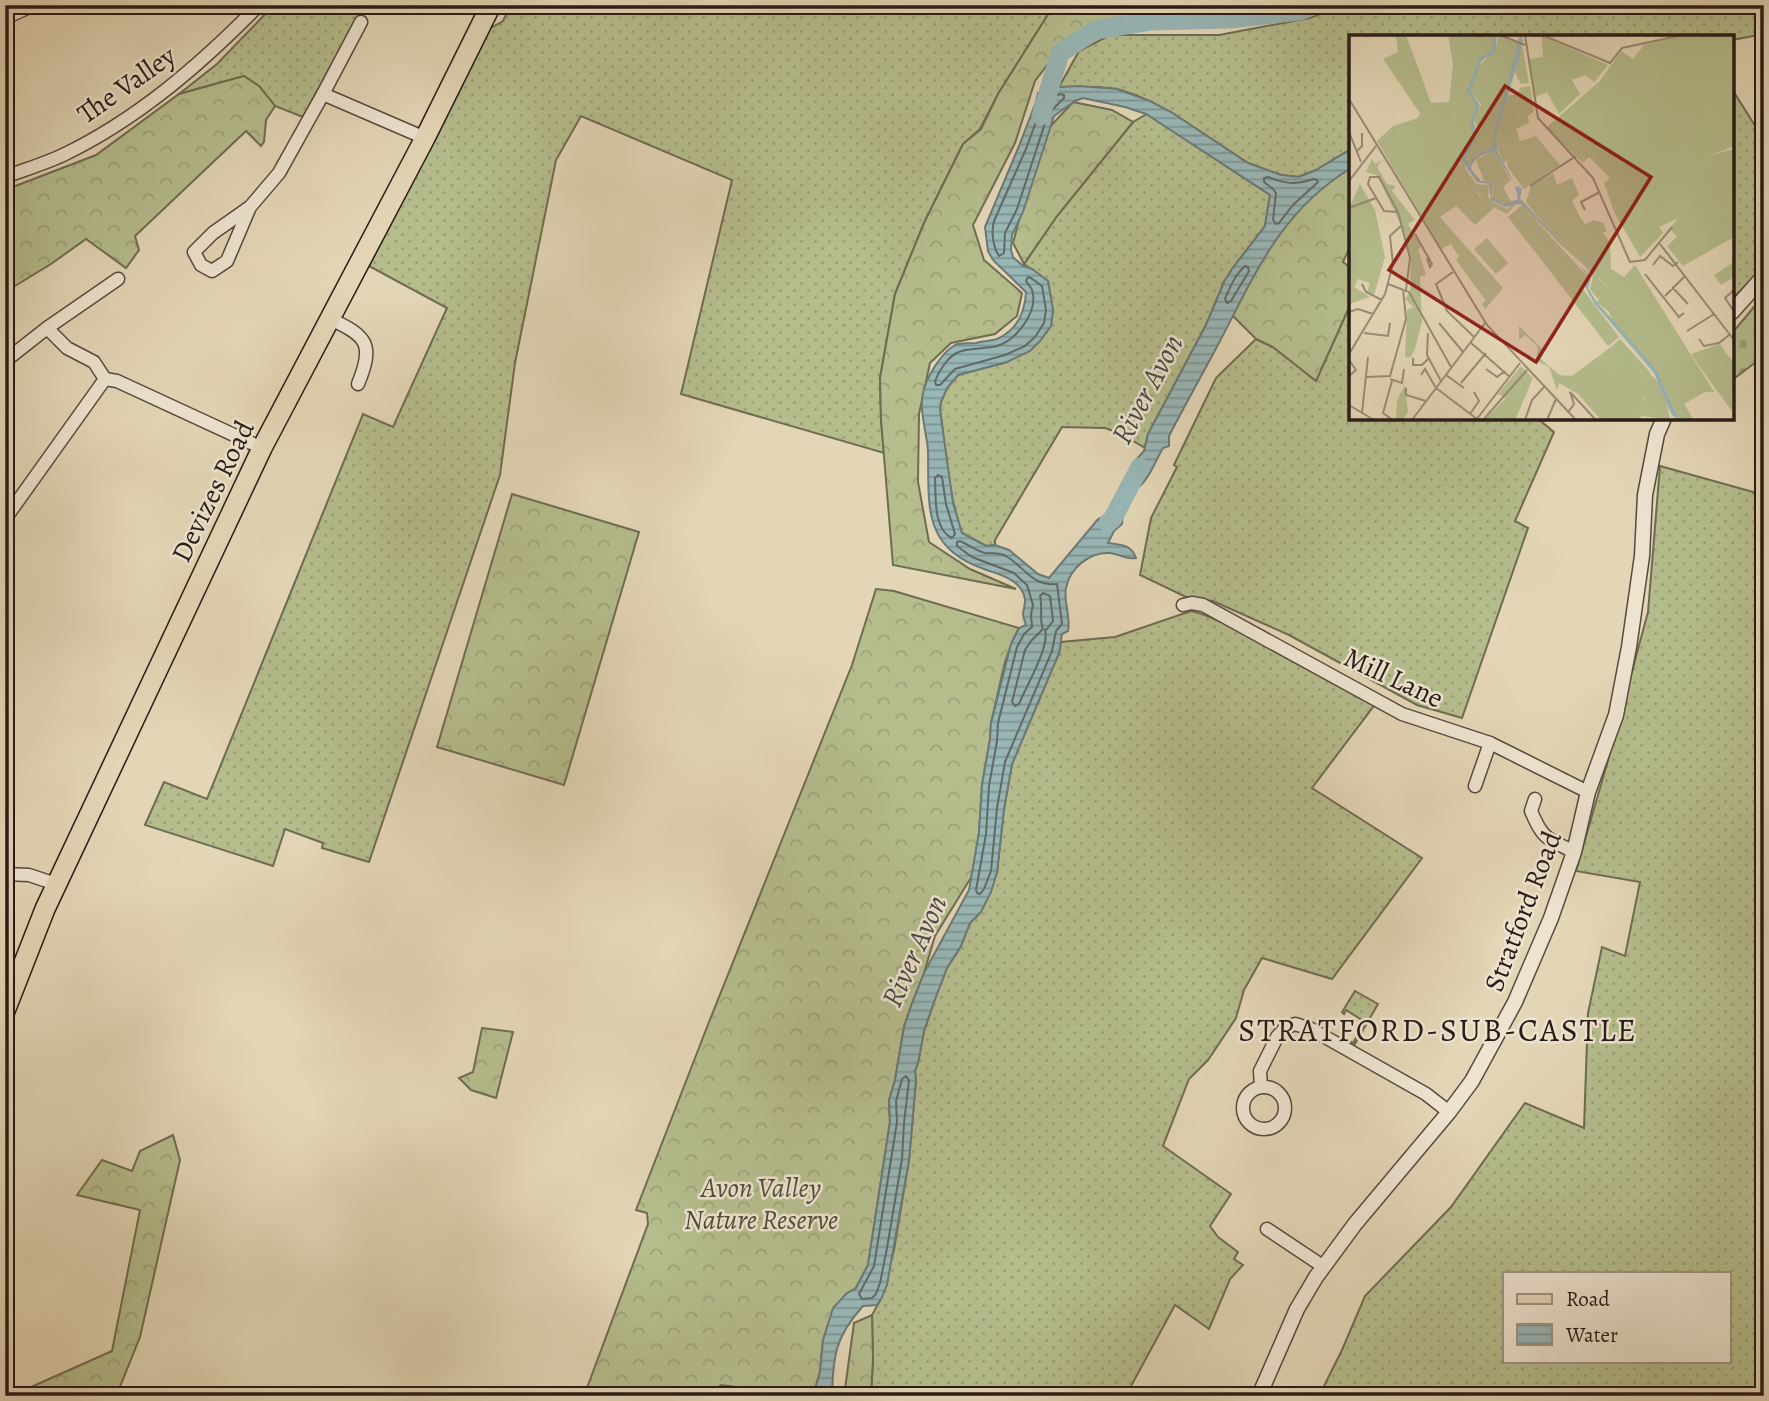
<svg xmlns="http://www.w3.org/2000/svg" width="1769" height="1401" font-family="Alegreya,serif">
	<defs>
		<pattern id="grass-dots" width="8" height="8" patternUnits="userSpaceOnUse" patternTransform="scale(1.75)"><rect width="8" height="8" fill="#b5bd8d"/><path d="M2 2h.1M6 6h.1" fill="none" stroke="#9ca279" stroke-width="1.8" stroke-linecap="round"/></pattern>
		<pattern id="forest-crowns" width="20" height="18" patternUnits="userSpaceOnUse" patternTransform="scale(1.75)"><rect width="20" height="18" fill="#b5bd8d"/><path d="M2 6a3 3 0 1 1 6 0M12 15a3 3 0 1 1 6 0" fill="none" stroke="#9ca279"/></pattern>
		<pattern id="wetland-marsh" width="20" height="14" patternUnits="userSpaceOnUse" patternTransform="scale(1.75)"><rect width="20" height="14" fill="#b5bd8d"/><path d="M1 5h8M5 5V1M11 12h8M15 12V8" fill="none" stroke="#9ca279"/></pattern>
		<pattern id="cemetery-stones" width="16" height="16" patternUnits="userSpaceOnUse" patternTransform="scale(1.75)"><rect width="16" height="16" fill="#b5bd8d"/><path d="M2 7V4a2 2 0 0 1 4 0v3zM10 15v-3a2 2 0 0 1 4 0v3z" fill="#9ca279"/></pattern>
		<pattern id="water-rules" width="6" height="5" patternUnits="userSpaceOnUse" patternTransform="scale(1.75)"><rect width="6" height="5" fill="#98b7b7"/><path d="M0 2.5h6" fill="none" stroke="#7c9494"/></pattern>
	</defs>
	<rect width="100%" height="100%" fill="#e3d6b6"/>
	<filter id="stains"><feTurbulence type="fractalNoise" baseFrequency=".00286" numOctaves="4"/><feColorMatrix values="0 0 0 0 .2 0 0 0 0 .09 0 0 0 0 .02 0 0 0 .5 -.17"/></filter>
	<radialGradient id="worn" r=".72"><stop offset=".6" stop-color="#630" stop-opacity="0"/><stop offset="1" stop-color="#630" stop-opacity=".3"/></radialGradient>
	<g fill="url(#grass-dots)" stroke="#6f6c52" stroke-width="2" fill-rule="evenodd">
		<path d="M274,5h90l-61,112 -28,-11 -16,-20 -15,-10 -65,18 38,-30z"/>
		<path d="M511,5h543l-56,89 -18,35 -17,15 -39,79 -29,71 -15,84 1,42 3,33 -203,-59 51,-214 -151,-64 -25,44 -41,203 -15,112 -131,387 -47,-14 1,-5 -38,-14 -12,37 -128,-41 19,-43 43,17 156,-385 30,13 54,-119 -78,-42 120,-237 14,-8z"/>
		<path d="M1343,5h421v29l-32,6v-3h-381v112l-35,21 -18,7 -17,-2 -33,-12 -77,-51 -35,-17 -19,-6 -19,-2h-39l20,-36 31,-16h109l91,-17z"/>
		<path d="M1732,89l22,35 10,-4v147l-32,32z"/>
		<path d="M1147,114l123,81 -5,31 -33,43 -8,13 -18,43 -58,109 -3,14 -24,-14 -16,-6 -43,-1 -67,113v5l-9,1 -24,-13c-14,-39 -16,-83 -22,-123l1,-8 6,-14 11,-13 49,-13 44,-36 2,-16 -5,-29 -24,-17 33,-48 76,-94z"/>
		<path d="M1351,303v115h186l17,14 -39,89 13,7 -66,190 -45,-13 -128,-70 -76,-34 -27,-4 -46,-22 11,-57 26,-51 -3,-2 42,-87 40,-39 17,8 43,34z"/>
		<path d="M1660,466l104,29v901h-445l23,-46 23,-54 86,-89 74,-104 59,25 4,-115 14,-66 23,9 15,-74 -64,-11 31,-107 41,-152zM1505,1273h224v88h-224z"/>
		<path d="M1191,611c29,7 52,24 78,37 36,19 72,37 107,55l-64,85 110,70 -90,121 -70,-21 -18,32 -8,28 -28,42 -19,19 -26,67 68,48 -21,32 8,11 20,15 -4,7 9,6 -13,14 -21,50 -34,-24 -45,83 10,8h-269l2,-37 -1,-44 10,-18 12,-47 15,-90 7,-80 -1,-9 3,-8 6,-32 11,-32 12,-31 14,-22 9,-23 11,-11 16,-40 7,-63 8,-45 47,-111 2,-11 54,-5z"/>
		<path d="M1355,991l23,13 -26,45 -15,-9 6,-3 10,6 12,-21 -19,-12 -2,4 -2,-2z"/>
	</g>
	<g fill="url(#forest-crowns)" stroke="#6f6c52" stroke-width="2">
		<path d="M1054,5h87l-3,9 -70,24 -33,43 -20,62 -42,82 11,35 38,33 -5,23 -22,18 -44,9 -21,20 -11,51 -1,68 11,60 41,27 46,20 -123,-24 -12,-145 -1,-42 15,-84 29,-71 39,-79 18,-15 17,-35z"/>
		<path d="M244,76l15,10 16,20 -9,14 -2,22 -3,4 -15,-15 -111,105 4,14 -13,18 -40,-29 -35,25 -46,28v-102l91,-35 83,-61z"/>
		<path d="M1073,102l39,8 21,12 -76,94 -33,48 -11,-21 15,-57 19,-56z"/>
		<path d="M1351,168v77l-8,17 8,6v35l-35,78 -43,-34 -17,-8 -24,-24c14,-25 27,-53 43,-77 20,-27 47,-53 76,-70z"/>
		<path d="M512,494l127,38 -75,253 -127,-38z"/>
		<path d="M876,589l18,2 125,37 -7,14 -7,20 -14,61 -1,16 -8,46 -3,48 -7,43 -37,60 -11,37 -13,33 -7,21 -9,53 -6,20 1,22 -22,143 -12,23 -10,6 -23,46 -3,32 -7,24h-66l-11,-9 -15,-2 -7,5v6h-130l64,-172 -1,-11 -11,-3 73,-188 143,-357z"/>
		<path d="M482,1028l31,4 -17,66 -25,-8 -12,-12 14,-6z"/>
		<path d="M173,1135l7,25 -40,177 -21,52 -22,7h-86l101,-45 28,-141 -63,-15 25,-35 30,11 8,-20z"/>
		<path d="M872,1315l1,44 -2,37h-27l10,-73z"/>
	</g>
	<path fill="url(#wetland-marsh)" stroke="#6f6c52" stroke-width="2" d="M1141,5h130l-57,7 -76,2z"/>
	<path fill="url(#cemetery-stones)" stroke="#6f6c52" stroke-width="2" d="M1764,295v61l-32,24v-47z"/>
	<path fill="url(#water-rules)" stroke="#6c7977" stroke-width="2" d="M1079,86l38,3 33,12 21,11 77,51 33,12 18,2 17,-7 35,-21v19c-70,43 -95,104 -131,173 -17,32 -35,64 -51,95v10l-6,2c-9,15 -14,34 -30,43l-5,-3 7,-27 9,-10 4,-17 58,-109 18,-43 8,-13 33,-43 5,-31 -124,-81 -21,-7 -42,-9 -8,3 -21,15 -31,96 -11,23 -1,15 2,7 10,9 9,3 16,12 5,29 -2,16 -11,15 -10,10 -23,11 -49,13 -11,13 -6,14 -1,8 13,93 9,30 24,13 9,-1 14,5 29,24 11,4 49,-59 15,-6 6,-12 8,5 -4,6 -1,12 -8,7 -6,12c13,2 23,1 28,15 -10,2 -16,-4 -26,-5 -21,-1 -40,15 -44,35 -3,12 5,29 2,43l-6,3 -3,19 -47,111 -8,45 -7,63 -6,20 -10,20 -11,11 -9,23 -14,22 -12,31 -11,32 -6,32 -3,8 1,9 -7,80 -22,125 -5,12 -5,8 -14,1c-28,31 -30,50 -31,90h-19l7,-24 3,-32 10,-32 13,-14 10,-6 12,-23 22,-143 -1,-22 6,-20 9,-53 7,-21 13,-33 45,-83 10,-57 3,-48 8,-46 1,-16 20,-79 8,-16 7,-3c-1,-4 -3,-7 -3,-11 1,-9 5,-15 -2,-25 -8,-12 -24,-15 -37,-20 -62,-21 -55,-64 -56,-118 -1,-17 -9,-41 -5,-58 3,-15 18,-40 32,-48 6,-3 14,-1 21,-2 6,-2 15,-2 21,-4 20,-9 28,-27 29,-47l-33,-32 -5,-9 -3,-24 34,-81 17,-44 2,-9 21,-6z"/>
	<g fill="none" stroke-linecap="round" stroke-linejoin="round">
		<g stroke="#606966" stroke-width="2">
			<path d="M1060,94l4,1v3l-16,16 -31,95 -12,24 -1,20 -5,3c-6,-9 -8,-24 -5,-35l32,-72 18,-49z"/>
			<path d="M1268,177c18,7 27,8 46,2l3,1 1,2 -25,23 -14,18 -3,1 -3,-4 3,-27 -3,-4 -9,-7v-4z"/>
			<path d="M1245,266l3,1 1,4 -18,30 -4,2 -2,-4c5,-12 10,-24 20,-33z"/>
			<path d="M1028,277l3,1 11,8 4,24 -2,13 -9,14 -10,9 -20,9 -50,14 -15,16h-4l-1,-4c4,-10 13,-25 24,-29 7,-4 27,-3 38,-6 19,-6 42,-34 35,-56 0,-2 -5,-7 -6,-9z"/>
			<path d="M938,475l4,2 4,27 9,30 -3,4c-19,-9 -16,-41 -17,-60z"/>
			<path d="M960,541c7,3 17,10 25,12 8,1 13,-1 21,3 20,12 25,30 51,28l5,40 -6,7 -4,20 -47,111 -8,46 -6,63 -7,18 -4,5 -3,-1 -1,-3 10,-56 3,-48 8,-45 1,-18 19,-76 7,-13 8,-7 -1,-12 2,-10 -6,-20 -13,-12 -42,-16 -15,-11v-4z"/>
			<path d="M1043,593l7,3 3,25 -6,8 -2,1c5,17 -19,56 -26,74l-4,2 -3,-4 13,-52 6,-9 12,-12c-4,-10 0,-21 -3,-33z"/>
			<path d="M906,1076l3,4 -5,43 -2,36 -15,89 -7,35 -4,11 -4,4 -10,1 -3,-5 15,-28 23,-144 -1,-21 6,-22z"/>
		</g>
		<g stroke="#98b7b7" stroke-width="19">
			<path d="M1041,116l19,-63 35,-23 55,-9 80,-2 70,-8 14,-6"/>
			<path d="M1108,523l5,-5 27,-51"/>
		</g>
		<g stroke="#584a3e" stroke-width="15">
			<g id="minor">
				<path d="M5,18l29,-13"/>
				<path d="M323,94l102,44"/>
				<path d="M5,177c19,-7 38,-13 56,-21 76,-36 140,-92 198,-151"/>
				<path d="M250,207l-23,54 -15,10 -11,-6 -7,-13 19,-19 37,-26 29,-34 44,-79 38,-72"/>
				<path d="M330,319c38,17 44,26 28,65"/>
				<path d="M47,328l20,20 27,14 11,17"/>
				<path d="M5,361l42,-33 71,-49"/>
				<path d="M5,519l100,-140 12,2 145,67"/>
				<path d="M1183,605l9,-2 11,2 199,109 88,29 98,49"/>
				<path d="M1475,786l15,-43"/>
				<path d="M1535,799l-4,12c12,29 16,27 43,41"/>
				<path d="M5,874l24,1 27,9"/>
				<path d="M1261,1086l-1,-15 17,-34 8,-9 10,-4 16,5 115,65 23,18"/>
				<circle cx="1264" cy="1108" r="21"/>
				<path d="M1267,1229l57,38"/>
			</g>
		</g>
		<g stroke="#584a3e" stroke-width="17">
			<g id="tertiary">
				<path d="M1732,312l32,-36"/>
				<path d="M1259,1396l38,-87 19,-32 39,-53 94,-112 23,-31 43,-79 36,-84 23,-66 14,-60 28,-77 13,-68 13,-91 3,-61 12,-61 7,-16"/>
			</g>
		</g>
		<g stroke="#291b16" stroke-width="22">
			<path id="primary" d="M5,1011l40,-102 217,-461 163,-310 66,-133"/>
		</g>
		<use href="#minor" stroke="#ede4d0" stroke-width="12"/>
		<use href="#tertiary" stroke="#ede4d0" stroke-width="14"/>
		<use href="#primary" stroke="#e3d6b6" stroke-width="19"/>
	</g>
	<g text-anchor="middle" stroke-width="5" stroke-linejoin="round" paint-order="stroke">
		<g font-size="28" fill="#291b16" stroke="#ede4d0">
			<text transform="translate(126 84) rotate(-35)" y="10">The Valley</text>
			<text transform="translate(212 491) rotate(-64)" y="10">Devizes Road</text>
			<text transform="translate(1394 677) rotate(25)" y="10">Mill Lane</text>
			<text transform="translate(1522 911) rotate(-69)" y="10">Stratford Road</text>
		</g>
		<g font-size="28" font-style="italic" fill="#534c3a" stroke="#ede4d0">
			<text x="761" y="1197">Avon Valley<tspan x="761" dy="32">Nature Reserve</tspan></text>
		</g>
		<g font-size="30" font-style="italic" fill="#4a4a46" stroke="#ede4d0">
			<text transform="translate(1147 389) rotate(-62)" y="10">River Avon</text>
			<text transform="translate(914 951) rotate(-66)" y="10">River Avon</text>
		</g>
		<g font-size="32" letter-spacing="2" fill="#291b16" stroke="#ede4d0">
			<text x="1438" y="1041">STRATFORD-SUB-CASTLE</text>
		</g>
	</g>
	<g transform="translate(1349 35)">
		<rect width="385" height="385" fill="#e3d6b6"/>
		<path d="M47,0h10l25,68 18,-1 4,-38 -5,-29h46l-1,15 -15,11 -10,29 9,16h-27l9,56 20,34 15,12 -19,17 -19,-19 -16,11 63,71 -18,21 -3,-5 4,-3 -30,-41 3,-3 -8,-13 -10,5 -64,-108 16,-15 25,-8 2,-5 -37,-54 15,-7zM336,0h49v111l-23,9 -17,40 -16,23 -19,9 4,6 -23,24 -26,-45 -10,-29 6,-5 -21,-21 -6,6 -37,-35 54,-47 21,-30 12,8 11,-14zM150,1l20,7 -2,14 -24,89 -25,20 -2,-9 12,-26 -4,-12 7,-14 -10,-14 7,-24 17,-17zM193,1l66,29 -14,17 -9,-7 -13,5 8,14 -21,20 -12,-22 -14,6 -3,-39 13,-2zM173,10l7,38 -8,1 -6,-11zM181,51l4,25 -7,6 3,5 -14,7 4,12 16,-5 24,29 -36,24 -16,-21 -1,-7 7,-3 -12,-15v-10l-7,3 12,-41h10l3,-7zM144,116l18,29 -8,7 8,15 -3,3 -15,-6 -1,-17 -8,-1 -8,-21zM23,124l3,5 6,-3 -4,6 10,17 9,2 -4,5 23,29 -7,4 13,22 -10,12 -7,-27 -27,-56 -11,-3zM204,138l4,12 15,-7 7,17 -7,6 8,16 5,7 9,-4 9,3 4,8 -4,2 7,9 1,27 13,8 11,-12 79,127h-9l-21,12 -18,-29 -37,-40 7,-12 -17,-18 -10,7 -12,-10 10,-16 -50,-45 -31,-39 5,-16zM371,309l9,13 -25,16 -13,-19zM263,311l34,45 -5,5 11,12 -15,12h-36l-30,-34 1,-10z" fill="#b5bd8d"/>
		<path d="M119,0l-1,8 -12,18 -3,-25zM321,16l20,7h-5l-2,17h-4l1,-19 -14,-1 -20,10 -3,23 11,24 15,10 20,4 19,-8 12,-12 -7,9 -14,10 -13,3 -22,-6 -17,16 4,11 -21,-35 -19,-21 18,-11 4,-24 9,3 -2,11 11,-18zM105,70l2,31 9,17v15l11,16 13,1 -1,12 5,5 14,7 10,-6 -10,11 -21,-11 -19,-24 -14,-35 -3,-38zM154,98l3,8 -4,3 13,14 -12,4 -8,-20v-6zM385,114v88l-51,29 -16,-20 10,-9 -7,-8 24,-34 17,-40zM11,149l15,26 10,47 -11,38 -7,-3 3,-9 -12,-4 -4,8 16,10 -21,7 1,-98zM173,170l67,73 -8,9 38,50 -11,9 -100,-129zM138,203l21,25 -12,11 -22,-25zM69,214l8,26 -6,2 2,44 -7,28 -4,8h-6l2,-47 6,-3 -8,-8 5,-7 1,-34zM235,230l23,22 -9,12 -8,-10 3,-12zM270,270l17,18 -7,12 37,40 28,45h-15l-22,-50 -43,-47 -5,-11zM170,291l23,23 -1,10 18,16 13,1 6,18 -19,-11 -2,7 -8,-23 -13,-6 2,-14 -13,-12 -6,5zM380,321l5,7 -2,48 -28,-38zM302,340l13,13 6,32 -28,-4 10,-8 -11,-13 5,-4 -6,-6zM56,350l3,27 -5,8h-7l1,-20z" fill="#b5bd8d"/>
		<path d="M124,68l4,3 -7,16 5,9 -10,22 -9,-8 -2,-40zM271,304l29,32 2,4 -11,10 -28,-39z" fill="#b5bd8d"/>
		<path d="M172,331l12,12 -18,42 -30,-1 21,-21 -8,-4z" fill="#b5bd8d"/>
		<path d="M385,227v15l-13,8 -7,-10z" fill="#b5bd8d"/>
		<path d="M171,0l3,5 -4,18 -24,79 3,16 17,31 -22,-33 -17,7 -6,10 11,13 11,1v15l12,7 14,-5 -3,-13 7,2 -2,10 71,79 -3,11 8,13 61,69 22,50 -7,-5 -18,-42 -60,-70 -9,-17 4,-8 -11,-16 -57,-58 -16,3 -14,-7 -2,-16 -12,-2 -10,-14 6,-10 20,-12v-10z" fill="#98b7b7"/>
		<path fill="none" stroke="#98b7b7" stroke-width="3.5" d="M121,135l-6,-12 11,-23 -3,-13 6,-16 -9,-15 11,-31 14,-9 1,-16"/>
		<path fill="none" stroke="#998b76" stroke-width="2" d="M151,0l25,10M176,0l13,83 55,60 37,84 15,-2 27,-33M193,0l68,28 12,-15 61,-13M0,64l138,226 89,95M0,97l12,30M7,117l6,-6v-13M0,146l27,-35M181,151l46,-30M0,173l27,-10M236,175l-4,-8 19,-10M49,177l-14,-1 -16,-27 2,-7h9l19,35 12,46 -4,32M66,199l17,30 -2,3 -3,-9M311,209l74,96M304,230l7,-9 13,10 5,-4M104,237l-17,12 11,27 27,26M296,239l34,43 5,-4M13,249l4,8 16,8M39,249l21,8 42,75M323,252l16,17M316,261l20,-20M384,275l-8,-12 9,-8M0,277l9,-3 15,5M90,288l24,29M338,296l27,-17M15,298l24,3 2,-13M79,298l-1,22 14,26M350,304l5,7 15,-3 10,-8M121,307l40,35M0,319l36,-60 8,-30 -3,-28 12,-11M64,323v7h9l7,-7M0,325l7,10 -7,6M137,334l11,8 8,-6M72,340l4,-6 11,19M97,340l18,13M17,342l24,-1 16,-57 -3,-30M41,344l12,4 2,-14M43,346l-9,32 10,7M112,348l25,-30M57,353v7l20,6M87,353l41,31M0,370l25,15M220,376l5,-7 -4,-12 25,27M13,378l6,-56M121,379l9,-13 -5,-9M63,385l73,-97M127,385l44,-57M134,385l44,-50M176,385l7,-20 12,-13M198,385l9,-21"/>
		<path fill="#8f2418" fill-opacity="0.15" stroke="#8f2418" stroke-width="3.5" d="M156,51l146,91 -115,185 -147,-92z"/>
		<rect width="385" height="385" fill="none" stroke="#291b16" stroke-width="3.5"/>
	</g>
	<rect width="1769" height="1401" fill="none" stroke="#e3d6b6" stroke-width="28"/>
	<rect x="7" y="7" width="1755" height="1387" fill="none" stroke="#291b16" stroke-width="3.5"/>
	<rect x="14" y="14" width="1741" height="1373" fill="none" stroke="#291b16" stroke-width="2"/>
	<rect x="1503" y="1272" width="228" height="91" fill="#ede4d0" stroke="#9f9486" stroke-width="2"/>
	<rect x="1517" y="1294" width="35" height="10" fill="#e3d6b6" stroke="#9f9486" stroke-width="2"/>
	<text x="1566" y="1306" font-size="21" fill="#291b16">Road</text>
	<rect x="1517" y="1324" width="35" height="21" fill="url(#water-rules)" stroke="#9f9486" stroke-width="2"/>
	<text x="1566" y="1342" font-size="21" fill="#291b16">Water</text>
	<rect width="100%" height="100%" filter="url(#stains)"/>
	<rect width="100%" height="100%" fill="url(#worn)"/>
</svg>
